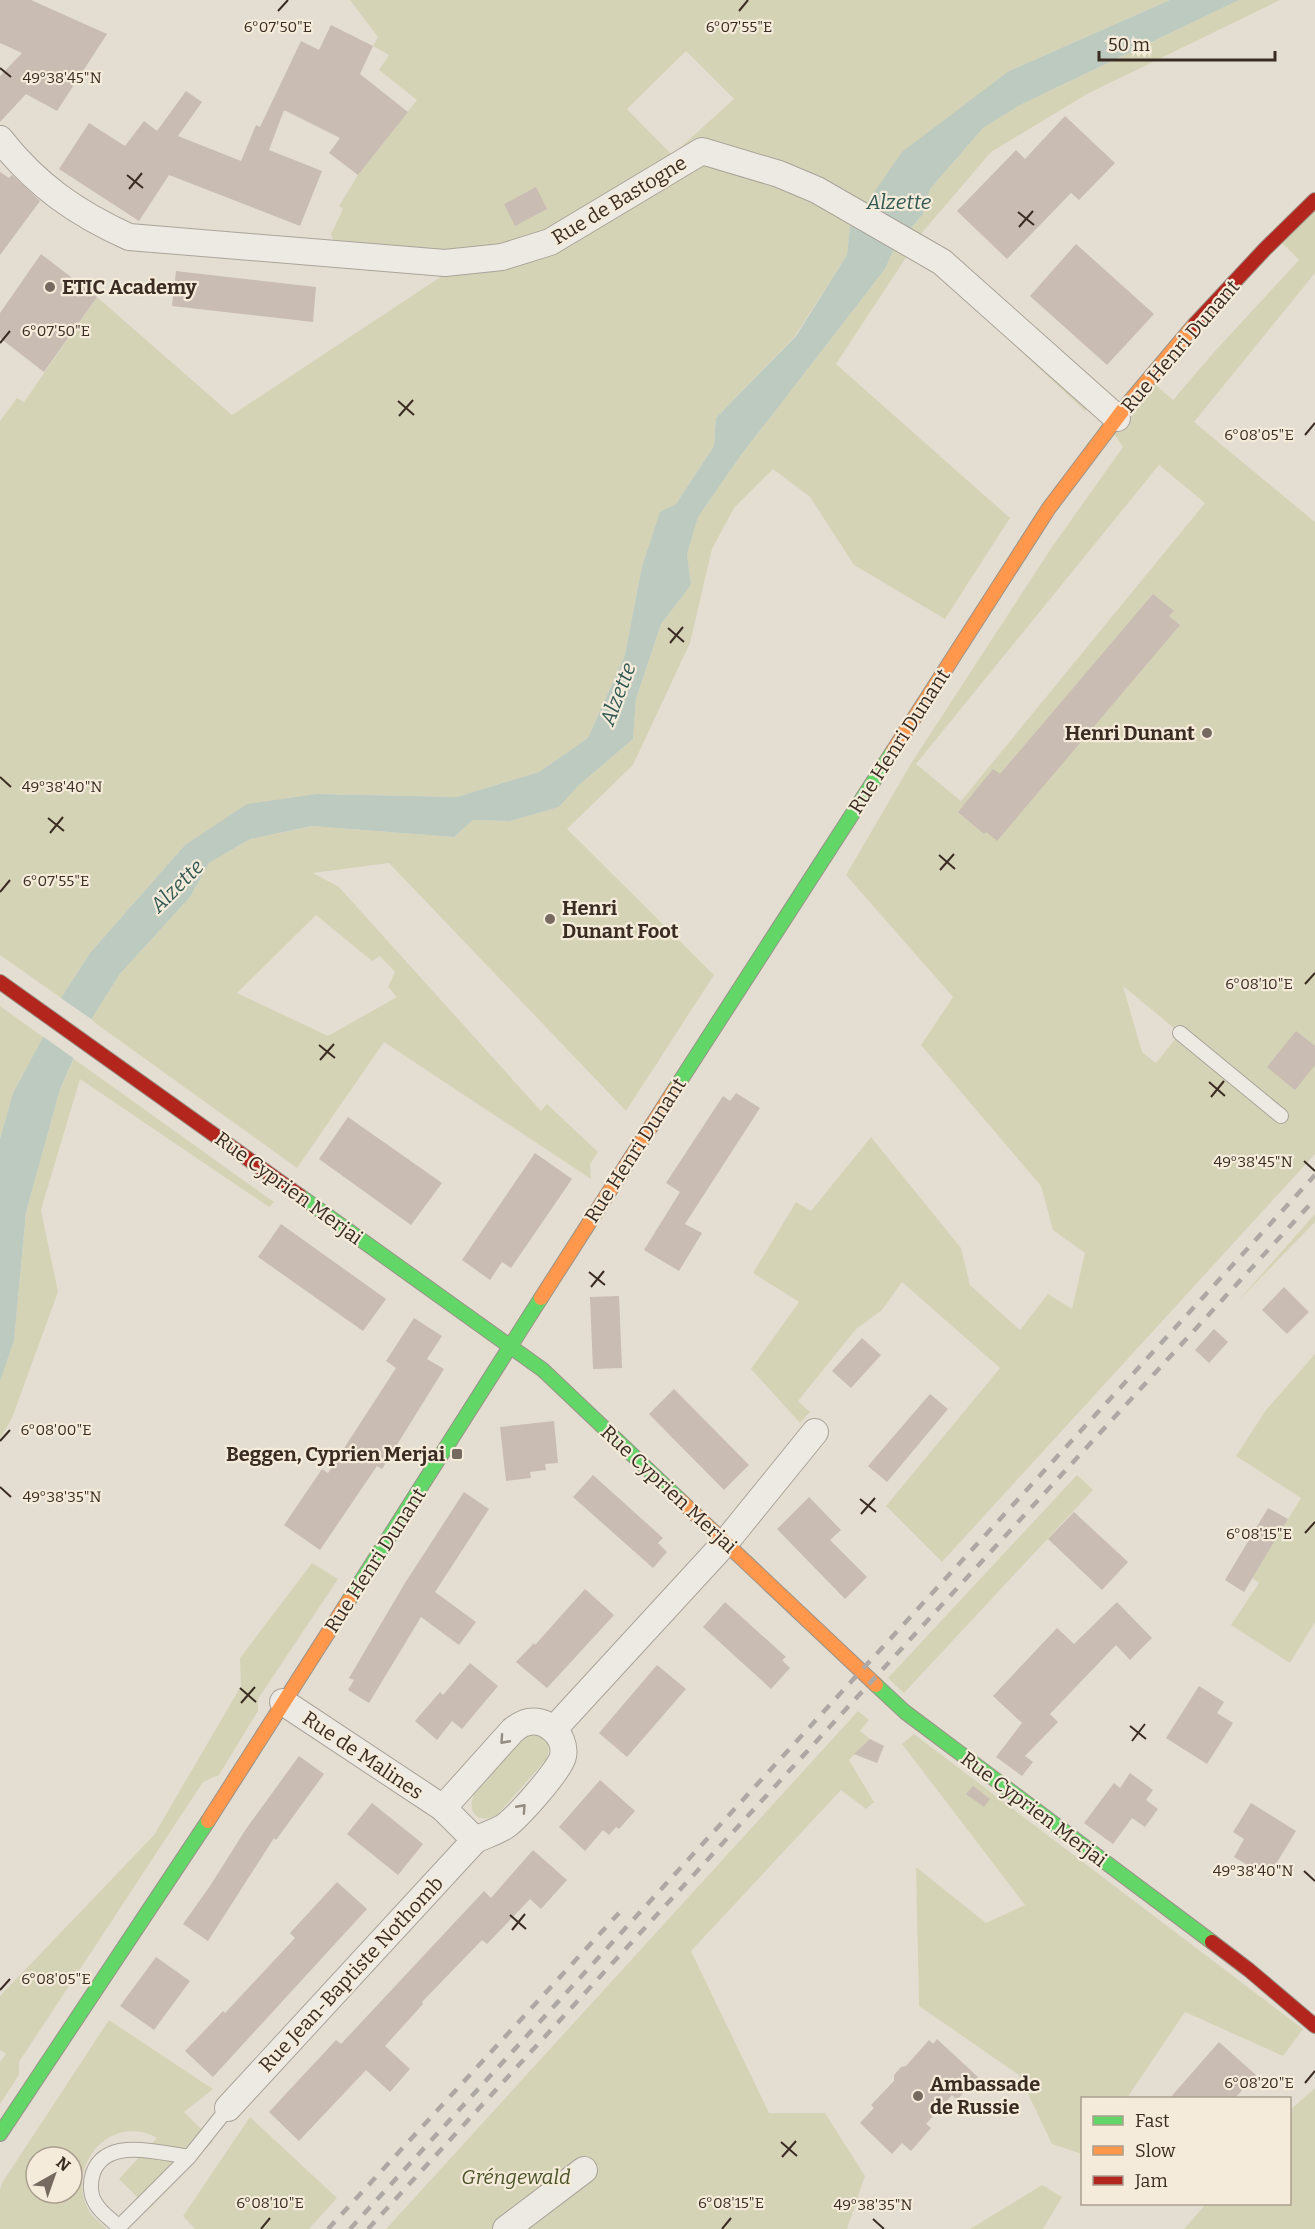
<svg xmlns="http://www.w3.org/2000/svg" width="1315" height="2229" font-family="Bitter,serif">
	<rect width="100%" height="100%" fill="#e4ded2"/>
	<g fill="#d5d3b6" fill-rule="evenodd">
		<path d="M350,0h820l-161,71 -159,156 -3,28 -52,81 -79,82 -2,28 -38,58 -16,9 -18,53 -17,89 -37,83 -49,34 -82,25 -140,-3 -132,51 -95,108 -29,45 -61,-43v-534l17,-23 7,4 73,-105 135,118 207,-137 8,-27 -114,-11 -2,-6 12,-25 -4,-3 19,-31 59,-75 -38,-30 10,-15 -16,-9 5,-9zM686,51l48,48 -62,56 -45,-46z"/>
		<path d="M1239,0h41l-193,94 -96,58 -70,82 30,18 152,135 -18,24 -149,-139 -29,-16 -71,108 174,154 -65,101 -91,-54 -44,-68 -37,-28 -39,39 -22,41 -22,94 -57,122 -66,64 147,146 -88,136 -237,-248 -76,10 26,14 202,224 6,-7 51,48 -8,12 1,15 -207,-137 -87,126 -206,-148 28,-45 71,-78 19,-34 41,-24 63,-13 141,11 19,-17 37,1 49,-14 20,-22 54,-46 3,-40 25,-75 30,-39 -4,-31 11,-37 43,-62 144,-186 10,-22 28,-33 7,-25 53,-61 37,-23zM316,915l56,46 8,-5 15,16 -7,15 9,10 -69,39 -91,-43z"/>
		<path d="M1315,200v73l-121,149 121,100v632l-373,408 -56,-56 114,-138 -98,-86 -20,28 -26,19 -58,72 12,11 -10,11 -49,-54 48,-67 -46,-29 43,-71 15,9 60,-74 90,111 9,37 50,45 28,-36 24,15 13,-56 -32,-23 -12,-44 -120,-141 32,-48 -107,-122 66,-113 140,-215 71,-100 -13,-19 39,-49 24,21 42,-49 84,-91 -22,-22zM1159,465l46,38 -244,298 -45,-37zM1123,986l57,47 -24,30 -14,-11z"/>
		<path d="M0,1006l43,31 -30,56 -13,46z"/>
		<path d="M74,1059l200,143 -5,5 -189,-128 -39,131 17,82 -46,126 -12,21v-58l14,-40 12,-129 34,-123z"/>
		<path d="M1315,1214v8l-78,80 77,-87z"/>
		<path d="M1315,1354v268l-25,41 -59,-38 28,-42 -7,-5 49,-80 -65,-42 30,-46z"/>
		<path d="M1077,1475l16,15 -189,203 -16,-15z"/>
		<path d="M312,1563l26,16 -80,120v12l-39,64 -16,7 -184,280v13l-19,29v-42l6,-8 -6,-4v-54l154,-161 87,-149 -1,-28z"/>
		<path d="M858,1711l11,9 -9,11 10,8 -21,21 25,42 -8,7 -25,-19 -150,161 78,162h56l40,63 -18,53h-461z"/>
		<path d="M531,1733c16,2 21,12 15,27l-49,55c-18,10 -31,-2 -23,-21l48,-56z"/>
		<path d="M914,1734l389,295 -20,27 -98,-44 -58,86h-45v56l-30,-10 -33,-69 -100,-69 -3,-139 70,56 39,-18 -123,-161z"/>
		<path d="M109,2020l104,69 -29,23 29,29 -64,68 -30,-30 38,-41c-44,-26 -92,26 -69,71 3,7 13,14 19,20h-107v-39l2,-7zM36,2157h36v36h-36z"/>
		<path d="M1315,2088v141h-131l22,-25h84v-94z"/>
		<path d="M250,2117l87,81 -28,31h-114l-12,-13z"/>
		<path d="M1042,2185l20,12 -19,32h-73z"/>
	</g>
	<path fill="#bccac0" d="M1170,0h69l-219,105 -37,23 -53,61 -7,25 -28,33 -10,22 -144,186 -43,62 -11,37 4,31 -30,39 -25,75 -3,40 -54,46 -20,22 -49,14 -37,-1 -19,17 -142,-11 -62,13 -41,24 -19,34 -71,78 -28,45 -31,69 -34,123 -12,129 -14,40v-242l13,-46 30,-56 18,-39 29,-45 95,-108 62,-41 70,-10 140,3 82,-25 49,-34 37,-83 17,-89 18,-54 16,-8 38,-58 2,-28 80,-82 51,-81 3,-28 52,-75 107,-81z"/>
	<path fill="#e4ded2" d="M58,996l36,25 -18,39 -35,-25z"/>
	<g fill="#c8bcb3">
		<path d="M0,0h31l76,34 -50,77 -31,-17 -26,28v-46l22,-23 -22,-10z"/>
		<path d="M331,25l42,21 -13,28 48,38 -50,63 -29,-22 11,-15 -56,-28 -15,40 53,21 -22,55 -131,-51 -30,46 -80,-52 30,-46 36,23 19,-25 13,10 29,-40 16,11 -24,34 63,25 15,-36 4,2 41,-86 18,9z"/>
		<path d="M1065,116l50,47 -36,37 -8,-7 -64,66 -50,-48 59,-61 9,9z"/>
		<path d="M0,172l9,6 3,-3 28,26 -40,54z"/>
		<path d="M536,187l11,22 -32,17 -11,-22z"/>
		<path d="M1076,244l78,70 -47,51 -77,-69z"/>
		<path d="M41,254l56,43 -53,75 -44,-34v-25z"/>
		<path d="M176,271l140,16 -3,35 -141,-16z"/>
		<path d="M1153,594l21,17 -5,5 11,9 -183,216 -11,-9 -2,2 -26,-22 35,-43 7,5z"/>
		<path d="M1296,1031l19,15v19l-20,25 -28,-23z"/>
		<path d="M736,1093l24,15 -75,116 17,9 -23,38 -35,-21 36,-58 -14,-9 57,-87 7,5z"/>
		<path d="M348,1117l94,66 -31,42 -92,-66z"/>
		<path d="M535,1153l37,26 -61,89 -9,-6 -12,18 -28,-20z"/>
		<path d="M281,1224l105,75 -23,32 -105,-74z"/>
		<path d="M1284,1287l25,25 -22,22 -25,-24z"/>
		<path d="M619,1296l3,72 -29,1 -3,-72z"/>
		<path d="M414,1318l28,18 -15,23 17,10 -62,100 -5,-3 -57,84 -36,-25 38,-56 6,4 68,-105 -10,-7z"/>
		<path d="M1214,1329l14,13 -19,21 -14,-13z"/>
		<path d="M862,1338l19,17 -30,33 -19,-17z"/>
		<path d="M674,1389l75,76 -25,25 -75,-76z"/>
		<path d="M930,1394l18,15 -61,73 -19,-16z"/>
		<path d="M554,1421l4,42 -13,1 1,6 -16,2 1,6 -25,3 -6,-54z"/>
		<path d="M593,1475l70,63 -5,5 9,9 -14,16 -80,-71z"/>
		<path d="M464,1492l25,17 -54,83 41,30 -17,23 -38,-28 -52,86 -21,-13 6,-10 -5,-2 56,-95z"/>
		<path d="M809,1497l32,33 -11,10 37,37 -22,22 -68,-70z"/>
		<path d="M1268,1508l20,11 -44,73 -19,-12z"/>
		<path d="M1074,1512l54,50 -26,28 -54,-51z"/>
		<path d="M585,1589l29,26 -67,73 -31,-26 18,-19 1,2z"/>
		<path d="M725,1602l61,55 -4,3 8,8 -19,21 -68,-62z"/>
		<path d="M1117,1602l35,36 -22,22 -14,-15 -66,69 8,8 -33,34 8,6 -11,14 -26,-19 26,-34 -29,-27 64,-68 17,16z"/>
		<path d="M470,1663l28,23 -36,43 -10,-8 -15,19 -22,-19 25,-29 3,3z"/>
		<path d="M657,1665l29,24 -59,68 -28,-24z"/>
		<path d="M1199,1686l25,16 -7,11 16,10 -26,41 -41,-26z"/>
		<path d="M870,1739l14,7 -7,17 -23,-9z"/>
		<path d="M299,1756l25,18 -48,66 -2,-2 -66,103 -25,-17 27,-38 36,-57z"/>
		<path d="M1130,1773l23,17 -7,10 12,9 -13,18 -13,-9 -19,26 -29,-21 30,-40 6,5z"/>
		<path d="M600,1780l35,31 -16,18 -3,-2 -7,8 -6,-5 -18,21 -26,-24z"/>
		<path d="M973,1786l17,13 -6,8 -18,-13z"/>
		<path d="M372,1803l51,41 -25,31 -51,-41z"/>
		<path d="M1251,1803l45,28 -28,46 -34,-20 10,-18 -11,-7z"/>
		<path d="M533,1850l34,30 -26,29 -11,-10 -43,45 -5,-4 -60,62 1,2 -38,42 25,23 -20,23 -24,-22 -67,71 -30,-29 67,-72 5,4 143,-153 7,7z"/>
		<path d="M337,1882l30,27 -154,168 -28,-26 38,-40 2,2 70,-75 -5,-5z"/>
		<path d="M156,1957l34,24 -36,49 -34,-24z"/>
		<path d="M937,2039l41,38 -21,23 -5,-5 -26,29 5,4 -20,23 -9,-8 -10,11 -32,-31 14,-15 -3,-3 23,-24v-6l7,-8 5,-1 23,-26 4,4z"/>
		<path d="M1219,2042l37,33 -21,23h-65z"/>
	</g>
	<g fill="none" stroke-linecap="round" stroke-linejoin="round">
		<g stroke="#aaa39a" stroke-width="16">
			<g id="lane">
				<path d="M1180,1033l101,83"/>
				<path d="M189,2157c-29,-4 -83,-21 -96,16 -3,10 -3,22 3,31 5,9 16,16 23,23l70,-70 39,-49"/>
			</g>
		</g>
		<g stroke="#aaa39a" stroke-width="28">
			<g id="street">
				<path d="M0,139c36,46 76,74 129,98l316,26 57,-6 48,-15 152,-91 77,23 38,16 125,72 175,156"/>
				<path d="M283,1702l160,106 32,32"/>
				<path d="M554,1729l171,-186 90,-111"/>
				<path d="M228,2108l247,-268c10,-5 25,-9 33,-16 12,-10 53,-55 55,-68 4,-21 -19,-40 -38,-33 -4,1 -9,5 -12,7l-70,78"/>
				<path d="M506,2229l78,-59"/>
			</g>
		</g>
		<g stroke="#9a938a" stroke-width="16">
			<g id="fast">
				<path d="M675,1089l218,-338"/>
				<path d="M300,1196l243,174 137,130"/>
				<path d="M349,1600l192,-302"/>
				<path d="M876,1685l29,27 307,230"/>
				<path d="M0,2134l208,-313"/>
			</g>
		</g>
		<g stroke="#9a938a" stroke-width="16">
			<g id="slow">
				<path d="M893,751l156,-243 77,-102 69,-82"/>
				<path d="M541,1298l134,-209"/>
				<path d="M680,1500l196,185"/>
				<path d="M208,1821l141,-221"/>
			</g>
		</g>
		<g stroke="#9a938a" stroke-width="16">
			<g id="jam">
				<path d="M1195,324l70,-75 50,-49"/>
				<path d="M0,982l300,214"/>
				<path d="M1212,1942l37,28 66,56"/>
			</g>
		</g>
		<use href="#lane" stroke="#edeae3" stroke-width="14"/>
		<use href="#street" stroke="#edeae3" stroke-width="26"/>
		<use href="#fast" stroke="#63d668" stroke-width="14"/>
		<use href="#slow" stroke="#ff974d" stroke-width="14"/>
		<use href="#jam" stroke="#b3261e" stroke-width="14"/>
		<g stroke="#ada8a3" stroke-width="4.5" stroke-dasharray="10 10" stroke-linecap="butt">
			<path d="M328,2229l291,-316"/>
			<path d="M350,2229l965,-1054"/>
			<path d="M368,2229l947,-1030"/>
		</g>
	</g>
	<defs><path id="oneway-chevron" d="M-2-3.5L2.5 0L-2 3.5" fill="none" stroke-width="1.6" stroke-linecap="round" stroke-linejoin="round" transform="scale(1.5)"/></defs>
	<g stroke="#948b82">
		<use href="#oneway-chevron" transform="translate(504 1740) rotate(132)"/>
		<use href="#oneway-chevron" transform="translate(522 1808) rotate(-48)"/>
	</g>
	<path fill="none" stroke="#3a2c22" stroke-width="2" d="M278,11l10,-11M739,11l9,-11M0,68l11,9M127,175l16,13M129,189l13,-16M1018,212l16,13M1019,227l14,-16M0,343l10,-12M398,401l16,14M399,416l14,-16M1305,435l10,-12M668,628l16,14M670,643l13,-16M0,777l11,10M48,818l16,13M50,833l13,-16M939,855l16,14M940,870l14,-16M0,892l10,-12M1305,984l10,-11M319,1045l16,13M320,1060l14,-16M1209,1082l16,14M1211,1097l13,-16M1304,1161l11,10M589,1272l16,13M591,1287l13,-16M0,1441l10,-11M0,1487l11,10M860,1499l16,13M861,1514l14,-16M1305,1533l10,-11M240,1688l16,14M241,1703l14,-16M1130,1726l16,13M1132,1741l13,-17M1304,1871l11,10M510,1915l16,14M512,1930l13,-16M0,1990l10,-11M1305,2083l10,-12M781,2142l16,14M782,2157l14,-16M873,2219l11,10M261,2229l9,-11M722,2229l9,-11"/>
	<g fill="#766a60" stroke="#f4ebda" stroke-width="2">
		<circle cx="50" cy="287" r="6"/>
		<circle cx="1207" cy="733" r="6"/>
		<circle cx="550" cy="919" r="6"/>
		<rect x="451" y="1448" width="12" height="12" rx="3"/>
		<circle cx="918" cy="2096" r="6"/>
	</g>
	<g text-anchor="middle" stroke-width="4.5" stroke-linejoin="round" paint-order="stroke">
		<g font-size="20" fill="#3a2c22" stroke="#f4ebda">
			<text transform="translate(619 200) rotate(-31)" y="7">Rue de Bastogne</text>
			<text transform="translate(1180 346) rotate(-49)" y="7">Rue Henri Dunant</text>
			<text transform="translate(899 741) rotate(-57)" y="7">Rue Henri Dunant</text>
			<text transform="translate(635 1150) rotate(-57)" y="7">Rue Henri Dunant</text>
			<text transform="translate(289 1188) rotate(36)" y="7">Rue Cyprien Merjai</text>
			<text transform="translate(669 1489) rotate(43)" y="7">Rue Cyprien Merjai</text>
			<text transform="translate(375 1560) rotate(-57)" y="7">Rue Henri Dunant</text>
			<text transform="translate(363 1755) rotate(34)" y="7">Rue de Malines</text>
			<text transform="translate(1034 1809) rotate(37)" y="7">Rue Cyprien Merjai</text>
			<text transform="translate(351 1974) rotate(-47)" y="7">Rue Jean-Baptiste Nothomb</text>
		</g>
		<g font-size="20" font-weight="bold" fill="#3a2c22" stroke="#f4ebda" text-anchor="start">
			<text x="62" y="294">ETIC Academy</text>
			<text x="1195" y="740" text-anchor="end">Henri Dunant</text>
			<text x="562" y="915">Henri<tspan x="562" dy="23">Dunant Foot</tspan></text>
			<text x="445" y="1461" text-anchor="end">Beggen, Cyprien Merjai</text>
			<text x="930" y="2091">Ambassade<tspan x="930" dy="23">de Russie</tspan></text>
		</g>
		<g font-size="20" font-style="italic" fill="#4d552a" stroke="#f4ebda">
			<text x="516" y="2184">Gréngewald</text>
		</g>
		<g font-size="21" font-style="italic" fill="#325953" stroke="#f4ebda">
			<text x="899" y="209">Alzette</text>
			<text transform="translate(618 694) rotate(-69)" y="7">Alzette</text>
			<text transform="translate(177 886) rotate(-45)" y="7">Alzette</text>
		</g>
	</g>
	<g font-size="15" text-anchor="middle" fill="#3a2c22" stroke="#f4ebda" stroke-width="4.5" stroke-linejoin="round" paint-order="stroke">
		<text x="278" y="32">6°07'50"E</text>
		<text x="739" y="32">6°07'55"E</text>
		<text x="62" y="83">49°38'45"N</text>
		<text x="56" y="336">6°07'50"E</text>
		<text x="1259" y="440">6°08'05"E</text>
		<text x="62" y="792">49°38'40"N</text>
		<text x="56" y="886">6°07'55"E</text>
		<text x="1259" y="989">6°08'10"E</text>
		<text x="1253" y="1167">49°38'45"N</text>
		<text x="56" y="1435">6°08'00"E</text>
		<text x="62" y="1502">49°38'35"N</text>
		<text x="1259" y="1539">6°08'15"E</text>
		<text x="1253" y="1876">49°38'40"N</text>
		<text x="56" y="1984">6°08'05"E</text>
		<text x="1259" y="2088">6°08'20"E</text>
		<text x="270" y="2208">6°08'10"E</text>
		<text x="731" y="2208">6°08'15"E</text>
		<text x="873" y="2210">49°38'35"N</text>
	</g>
	<rect x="1081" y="2097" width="210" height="108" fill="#f4ebda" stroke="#aa9f90" stroke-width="1.5"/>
	<rect x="1093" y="2116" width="30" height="9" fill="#63d668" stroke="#aa9f90" stroke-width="1.5"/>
	<text x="1135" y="2127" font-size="18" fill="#3a2c22">Fast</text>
	<rect x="1093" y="2146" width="30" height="9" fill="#ff974d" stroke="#aa9f90" stroke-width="1.5"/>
	<text x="1135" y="2157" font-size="18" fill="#3a2c22">Slow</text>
	<rect x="1093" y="2176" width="30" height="9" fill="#b3261e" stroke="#aa9f90" stroke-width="1.5"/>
	<text x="1135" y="2187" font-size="18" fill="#3a2c22">Jam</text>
	<g transform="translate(54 2175) rotate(40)"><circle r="28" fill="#f4ebda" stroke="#aa9f90" stroke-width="1.5"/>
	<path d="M0-4.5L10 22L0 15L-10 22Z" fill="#766a60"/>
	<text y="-9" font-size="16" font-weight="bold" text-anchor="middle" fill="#3a2c22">N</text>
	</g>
	<path d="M1099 51v9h176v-9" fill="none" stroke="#3a2c22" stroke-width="3"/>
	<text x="1108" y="51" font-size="18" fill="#3a2c22" stroke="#f4ebda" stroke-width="4.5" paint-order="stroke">50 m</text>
</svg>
